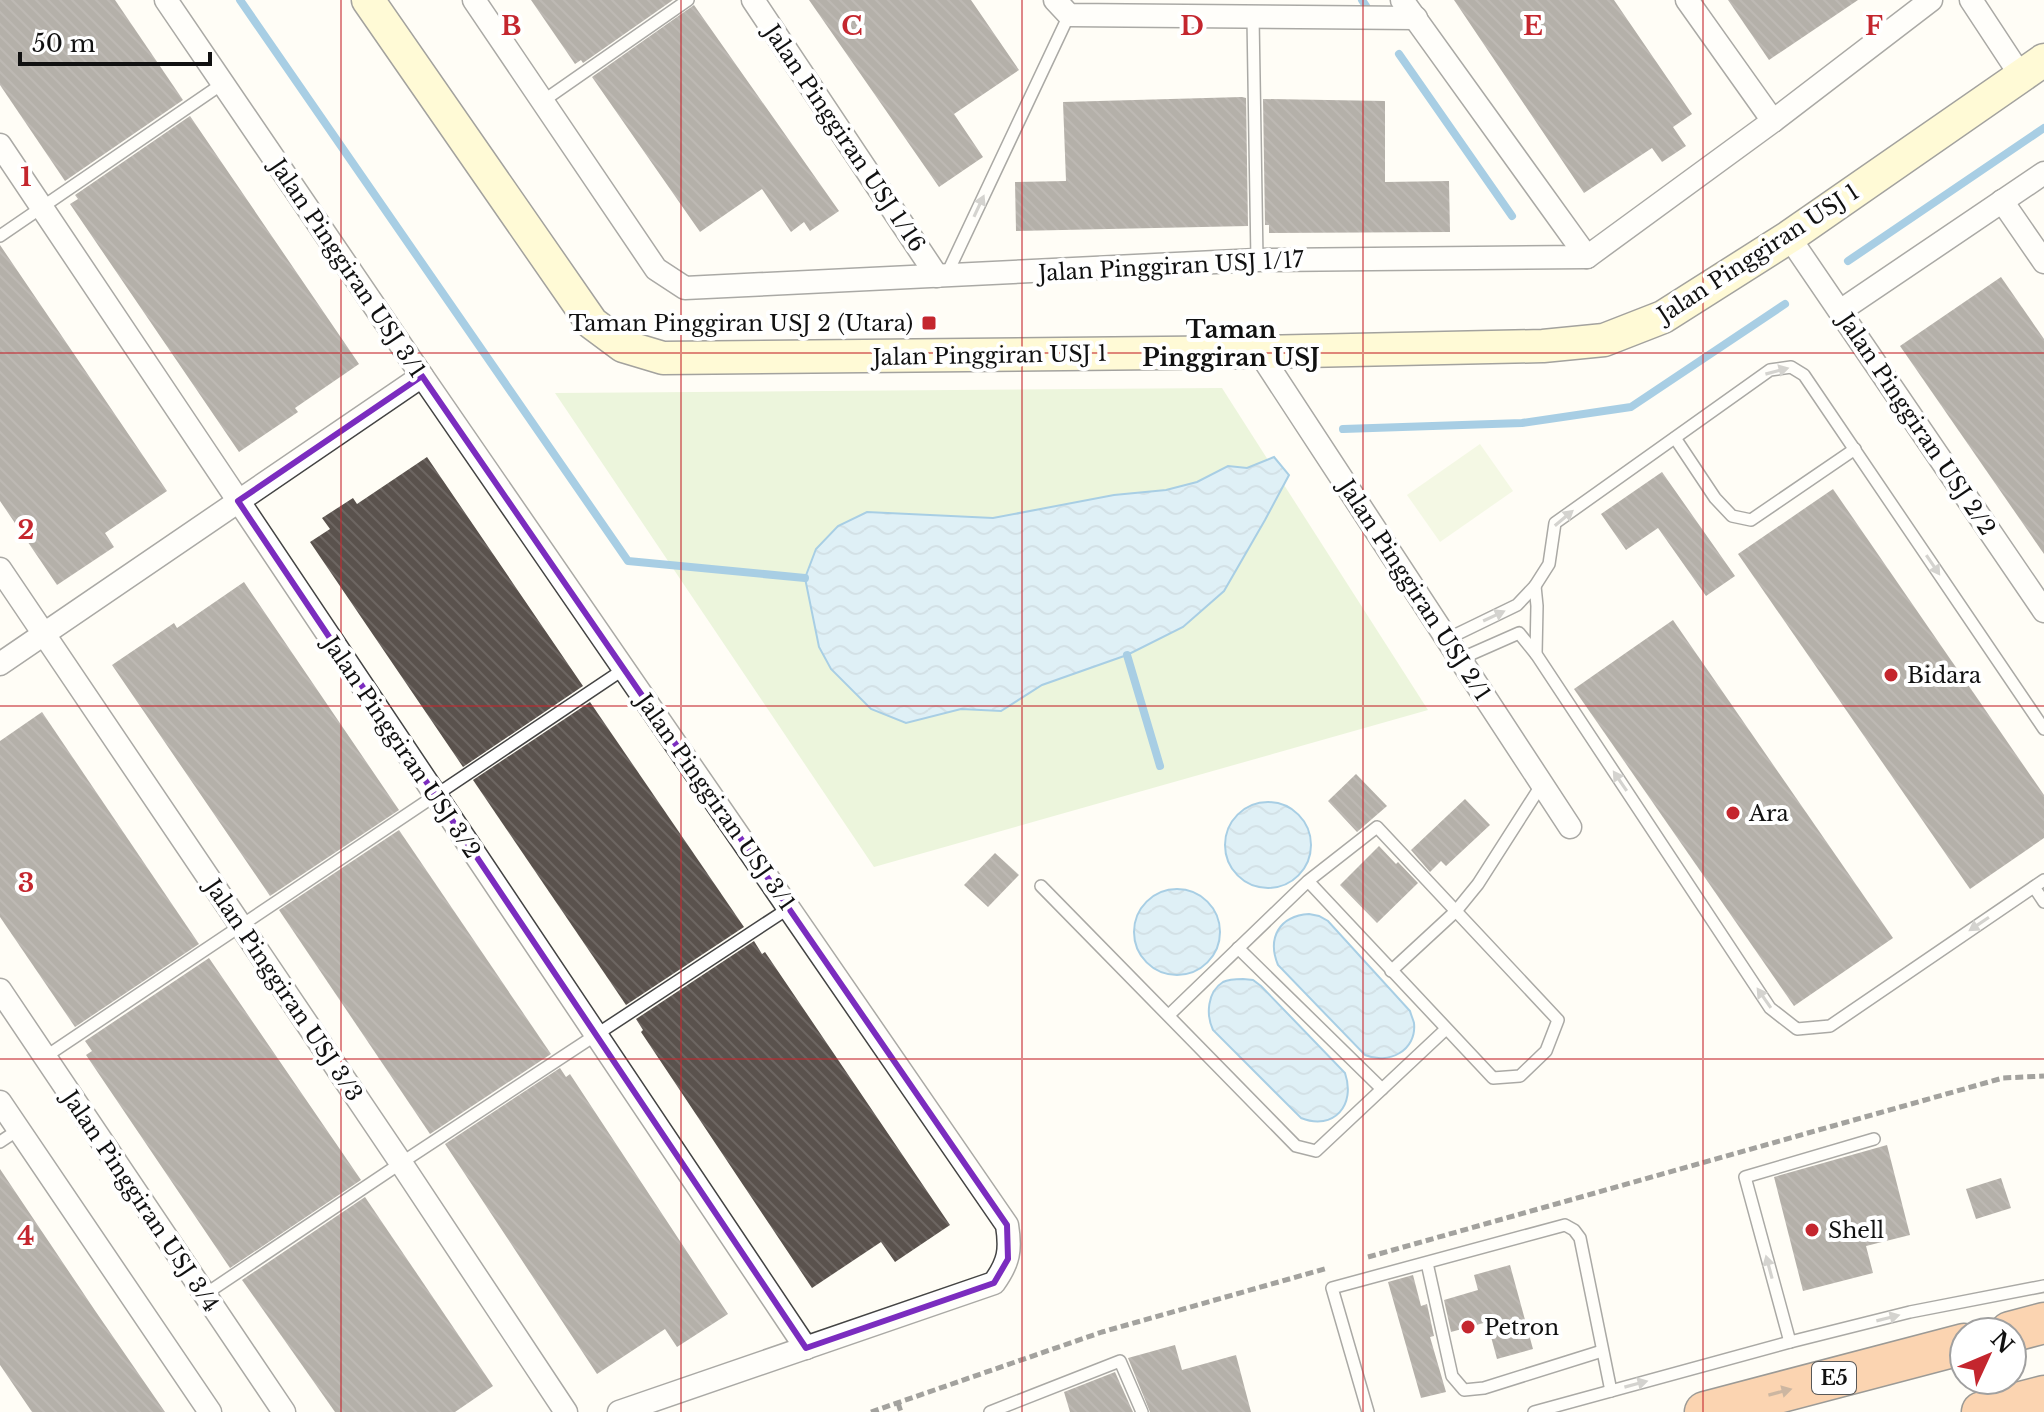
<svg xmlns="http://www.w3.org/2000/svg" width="2044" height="1412" font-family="'Libre Baskerville',serif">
	<defs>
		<pattern id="water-waves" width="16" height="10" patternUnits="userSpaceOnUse" patternTransform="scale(2)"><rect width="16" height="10" fill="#b9e0f7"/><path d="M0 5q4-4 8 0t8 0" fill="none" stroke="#9ebfd3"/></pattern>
		<pattern id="building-back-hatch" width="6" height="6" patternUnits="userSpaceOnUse" patternTransform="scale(2)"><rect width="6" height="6" fill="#5a524d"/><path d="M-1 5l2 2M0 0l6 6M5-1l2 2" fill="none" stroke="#6d6662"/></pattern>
	</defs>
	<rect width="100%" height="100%" fill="#fffdf5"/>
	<path fill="#d5ebbd" d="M1222,388l206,322 -554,157 -319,-474z"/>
	<path fill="#e6f2cf" d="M1480,444l33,47 -73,51 -33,-47z"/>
	<g fill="url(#water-waves)" stroke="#3f96cf" stroke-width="2">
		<path d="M1274,457l15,18 -24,45 -41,71 -41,36 -56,28 -85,30 -41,26 -40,-2 -55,14 -35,-14 -40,-40 -12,-22 -14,-69 11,-29 22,-23 29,-14 126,6 121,-23 52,-5 31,-8 31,-16 19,2z"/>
		<circle cx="1268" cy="845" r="43"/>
		<circle cx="1177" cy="932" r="43"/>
		<path d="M1309,914l10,2 9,5 82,90c1,4 3,8 4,12 3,28 -26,42 -49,32l-87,-90c-11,-27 1,-49 31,-51z"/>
		<path d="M1243,979l10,1 8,6 84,87c11,32 -11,58 -44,45l-88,-88c-7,-15 -6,-38 10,-48 6,-3 14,-3 20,-3z"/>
	</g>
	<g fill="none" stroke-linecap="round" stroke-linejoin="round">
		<g stroke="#3f96cf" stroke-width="8">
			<path d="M240,0l388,561 177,17"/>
			<path d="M1362,0l4,6"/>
			<path d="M1399,54l113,162"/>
			<path d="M1848,261l196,-133"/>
			<path d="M1343,429l179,-6 109,-16 154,-103"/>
			<path d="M1127,655l33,111"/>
		</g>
	</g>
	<g fill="url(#building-back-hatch)">
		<path d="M0,0h115l68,100 -118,81 -65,-96z"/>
		<path d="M531,0h142l-90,63 -2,-3 -6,4z"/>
		<path d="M809,0h162l48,70 -65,44 29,43 -44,30z"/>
		<path d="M1454,0h160l78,114 -19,13 13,19 -24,16 -10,-14 -68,45z"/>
		<path d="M1728,0h130l-89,60z"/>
		<path d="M694,5l145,206 -29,20 -6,-9 -13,10 -29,-43 -62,43 -108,-155z"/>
		<path d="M1242,97l4,1 2,128 -232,5 -1,-49 51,-1 -3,-79z"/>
		<path d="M1263,99l122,2v81l64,-1 1,51 -181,1v-8h-4z"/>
		<path d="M190,116l169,248 -64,44 3,4 -59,40 -169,-248 8,-5 -3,-4z"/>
		<path d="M0,245l167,246 -62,42 9,14 -57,38 -57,-84z"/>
		<path d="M2001,277l43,62v215l-144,-208z"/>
		<path d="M427,457l156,229 -120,81 -153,-225 20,-13 -8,-11 31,-20 4,6z"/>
		<path d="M1662,472l73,104 -29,20 -48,-68 -32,22 -25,-36z"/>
		<path d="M1833,489l211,306v43l-74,51 -232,-335z"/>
		<path d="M244,582l155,228 -129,86 -158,-231 62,-42 3,5z"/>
		<path d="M1673,620l220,318 -99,68 -220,-317z"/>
		<path d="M590,702l154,225 -118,78 -153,-225z"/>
		<path d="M42,712l157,232 -124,83 -75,-110v-176z"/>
		<path d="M1356,774l31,32 -30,26 -29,-31z"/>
		<path d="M1465,799l25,26 -44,41 -5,-5 -11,11 -19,-22z"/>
		<path d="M399,830l152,224 -121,80 -151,-224z"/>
		<path d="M1379,846l17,18 2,-2 20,21 -41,40 -37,-38z"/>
		<path d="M995,853l24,22 -31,32 -24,-22z"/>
		<path d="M754,941l8,13 3,-2 185,273 -55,37 -14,-20 -69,46 -171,-256 2,-2 -7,-11z"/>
		<path d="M209,958l152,222 -131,88 -144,-213 6,-4 -7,-10z"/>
		<path d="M560,1068l6,9 4,-3 158,240 -51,33 -12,-18 -68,45 -152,-230z"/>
		<path d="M1887,1145l23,90 -44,11 7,27 -70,18 -29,-114z"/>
		<path d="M0,1169l96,143 69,100h-133l-32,-47z"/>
		<path d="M2001,1178l10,30 -35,11 -10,-30z"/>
		<path d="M365,1197l128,189 -38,26h-120l-93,-132z"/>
		<path d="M1510,1265l23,84 -36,10 -10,-37 -36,10 -7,-32 34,-10 -4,-15z"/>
		<path d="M1413,1275l8,31 6,-2 7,32 -4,1 16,55 -25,6 -33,-116z"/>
		<path d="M1175,1345l7,25 54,-15 15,57h-101l-22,-54z"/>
		<path d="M1115,1372l18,40h-63l-6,-20z"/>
	</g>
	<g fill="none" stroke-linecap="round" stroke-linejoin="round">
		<g stroke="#444" stroke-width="14">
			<g id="lane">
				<path d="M1253,17l4,243"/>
				<path d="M543,101l145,-101"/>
				<path d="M0,236l222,-152"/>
				<path d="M946,276l123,-261"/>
				<path d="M1675,438l40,60 17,18 19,4 104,-71"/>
				<path d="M1535,586l2,20 -1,48 234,354 27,21 33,-3 214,-146"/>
				<path d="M1447,639l70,-34 18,-19 14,-22 6,-41 215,-153 21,-3 13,8 240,354"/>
				<path d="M1460,659l59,-26 17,21"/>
				<path d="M1041,886l255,260 20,5 130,-122"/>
				<path d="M2034,887l10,15"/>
				<path d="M1238,948l144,141"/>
				<path d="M1391,971l65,-60 22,-27 64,-100"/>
				<path d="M1169,1015l139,-134 69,-54 181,193 -12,31 -26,25 -27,2 -185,-197"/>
				<path d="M45,1057l579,-388"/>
				<path d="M0,1142l18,-12"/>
				<path d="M1427,1263l25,113 12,14 20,-2 118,-37"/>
				<path d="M204,1295l197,-132 388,-255"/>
				<path d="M1790,1342l-45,-165 129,-38"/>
				<path d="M990,1412l130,-51 22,51"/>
				<path d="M1368,1412l-36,-124 233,-63 9,5 6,8 31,153"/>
				<path d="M1534,1412l256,-70 120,-30 134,-26"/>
			</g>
		</g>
		<g stroke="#444" stroke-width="25">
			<g id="street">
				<path d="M166,0l256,376 585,849c4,25 2,37 -13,58l-375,129"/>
				<path d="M474,0l182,269 29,19 572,-28 330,-3 186,-136 158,-121"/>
				<path d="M753,0l184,276"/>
				<path d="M1055,0l14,15 347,3"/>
				<path d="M1402,0l185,257"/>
				<path d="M1687,0l86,121"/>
				<path d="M1971,0l50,76"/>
				<path d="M0,145l806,1203"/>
				<path d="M2002,201l42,61"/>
				<path d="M1789,237l255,374"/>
				<path d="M1840,311l204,-138"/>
				<path d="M1259,352l311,475"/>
				<path d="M0,569l401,594 165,249"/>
				<path d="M0,664l422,-288"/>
				<path d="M0,990l284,422"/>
				<path d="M0,1102l210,310"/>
			</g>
		</g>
		<g stroke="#333" stroke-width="35">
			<path id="secondary" d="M368,0l224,323 31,23 40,12 596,-6 284,-6 61,-6 59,-23 126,-80 255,-177"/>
		</g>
		<g stroke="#222" stroke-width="43">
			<g id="highway">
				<path d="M2010,1332l34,-9"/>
				<path d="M1705,1412l259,-68"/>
				<path d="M1982,1412l62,-16"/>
			</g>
		</g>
		<g stroke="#333" stroke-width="5" stroke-dasharray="8 4" stroke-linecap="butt">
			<path d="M1368,1257l635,-179 41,-2"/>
			<path d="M898,1403l3,9"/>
			<path d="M871,1412l231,-80 226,-64"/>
		</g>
		<use href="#lane" stroke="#fff" stroke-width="11"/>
		<use href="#street" stroke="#fff" stroke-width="22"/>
		<use href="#secondary" stroke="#fff6b0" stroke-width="32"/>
		<use href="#highway" stroke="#f5a25d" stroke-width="40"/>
	</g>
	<defs><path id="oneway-solid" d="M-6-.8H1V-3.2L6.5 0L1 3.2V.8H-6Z" transform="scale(2)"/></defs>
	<g fill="#a0a0a0">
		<use href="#oneway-solid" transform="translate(979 206) rotate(-65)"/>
		<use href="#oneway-solid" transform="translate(1777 371) rotate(-15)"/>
		<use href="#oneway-solid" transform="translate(1564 518) rotate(-40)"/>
		<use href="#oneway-solid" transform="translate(1933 565) rotate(56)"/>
		<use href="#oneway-solid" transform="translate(1494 616) rotate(-25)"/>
		<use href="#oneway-solid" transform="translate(1620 781) rotate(-124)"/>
		<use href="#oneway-solid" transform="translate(1979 924) rotate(146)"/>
		<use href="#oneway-solid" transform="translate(1764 998) rotate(-125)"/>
		<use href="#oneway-solid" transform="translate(1769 1267) rotate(-105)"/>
		<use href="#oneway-solid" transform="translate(1888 1318) rotate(-14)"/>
		<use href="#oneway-solid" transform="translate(1636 1384) rotate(-15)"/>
	</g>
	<use fill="#8e613b" href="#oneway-solid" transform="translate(1780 1392) rotate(-15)"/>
	<path d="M0 0H2044V1412H0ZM422,376l585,849 1,34 -14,24 -188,65 -568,-847z" fill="#fffdf5" fill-opacity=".55" fill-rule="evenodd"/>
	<path fill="none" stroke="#7b2cbf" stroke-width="6" stroke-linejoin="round" d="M422,376l585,849 1,34 -14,24 -188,65 -568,-847z"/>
	<path fill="none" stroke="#c4262e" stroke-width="2" stroke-opacity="0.55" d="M341,0v1412M681,0v1412M1022,0v1412M1363,0v1412M1703,0v1412M0,353h2044M0,706h2044M0,1059h2044"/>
	<g fill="#c4262e" stroke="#fff" stroke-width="3">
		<rect x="921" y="315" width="16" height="16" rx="4"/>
		<circle cx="1891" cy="675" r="8"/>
		<circle cx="1733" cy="813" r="8"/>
		<circle cx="1812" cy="1230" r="8"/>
		<circle cx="1468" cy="1327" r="8"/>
	</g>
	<g text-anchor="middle" stroke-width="8" stroke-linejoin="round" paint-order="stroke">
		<rect fill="#fff" stroke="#585858" stroke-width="2" x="1812" y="1362" width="44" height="32" rx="6"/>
		<g font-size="20" font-weight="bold" fill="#111">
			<text x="1834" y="1385">E5</text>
		</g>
		<g font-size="22" fill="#111" stroke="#fff">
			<text transform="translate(845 138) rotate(56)" y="8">Jalan Pinggiran USJ 1/16</text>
			<text transform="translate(1758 253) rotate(-33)" y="8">Jalan Pinggiran USJ 1</text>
			<text transform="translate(1171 266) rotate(-3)" y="8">Jalan Pinggiran USJ 1/17</text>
			<text transform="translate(348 268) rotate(56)" y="8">Jalan Pinggiran USJ 3/1</text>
			<text transform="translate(990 355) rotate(-1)" y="8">Jalan Pinggiran USJ 1</text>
			<text transform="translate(1917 424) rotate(56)" y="8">Jalan Pinggiran USJ 2/2</text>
			<text transform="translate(1415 590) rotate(57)" y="8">Jalan Pinggiran USJ 2/1</text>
			<text transform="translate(402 747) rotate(56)" y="8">Jalan Pinggiran USJ 3/2</text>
			<text transform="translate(716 802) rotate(55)" y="8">Jalan Pinggiran USJ 3/1</text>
			<text transform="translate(284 990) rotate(56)" y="8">Jalan Pinggiran USJ 3/3</text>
			<text transform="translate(141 1201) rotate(56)" y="8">Jalan Pinggiran USJ 3/4</text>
		</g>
		<g font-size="22" fill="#111" stroke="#fff" text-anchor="start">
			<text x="913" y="331" text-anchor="end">Taman Pinggiran USJ 2 (Utara)</text>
			<text x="1907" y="683">Bidara</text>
			<text x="1749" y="821">Ara</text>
			<text x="1828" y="1238">Shell</text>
			<text x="1484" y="1335">Petron</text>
		</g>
		<g font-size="24" font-weight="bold" fill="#111" stroke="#fff">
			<text x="1231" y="338">Taman<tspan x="1231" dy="28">Pinggiran USJ</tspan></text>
		</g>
	</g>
	<g font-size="26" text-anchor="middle" font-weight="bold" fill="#c4262e" stroke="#fff" stroke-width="8" stroke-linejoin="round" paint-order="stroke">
		<text x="511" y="35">B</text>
		<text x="852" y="35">C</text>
		<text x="1192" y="35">D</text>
		<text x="1533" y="35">E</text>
		<text x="1874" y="35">F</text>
		<text x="26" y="186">1</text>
		<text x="26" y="539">2</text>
		<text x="26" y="892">3</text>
		<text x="26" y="1245">4</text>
	</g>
	<g transform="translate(1988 1356) rotate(46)"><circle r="38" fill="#ffffff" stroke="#a0a0a0" stroke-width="2"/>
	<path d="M0-6L14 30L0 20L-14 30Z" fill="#c4262e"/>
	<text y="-12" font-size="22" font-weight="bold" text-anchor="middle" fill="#111111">N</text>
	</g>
	<path d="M20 52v12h190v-12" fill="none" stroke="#111111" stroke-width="4"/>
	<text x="32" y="52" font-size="24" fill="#111111" stroke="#ffffff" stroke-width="6" paint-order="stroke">50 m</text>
</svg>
